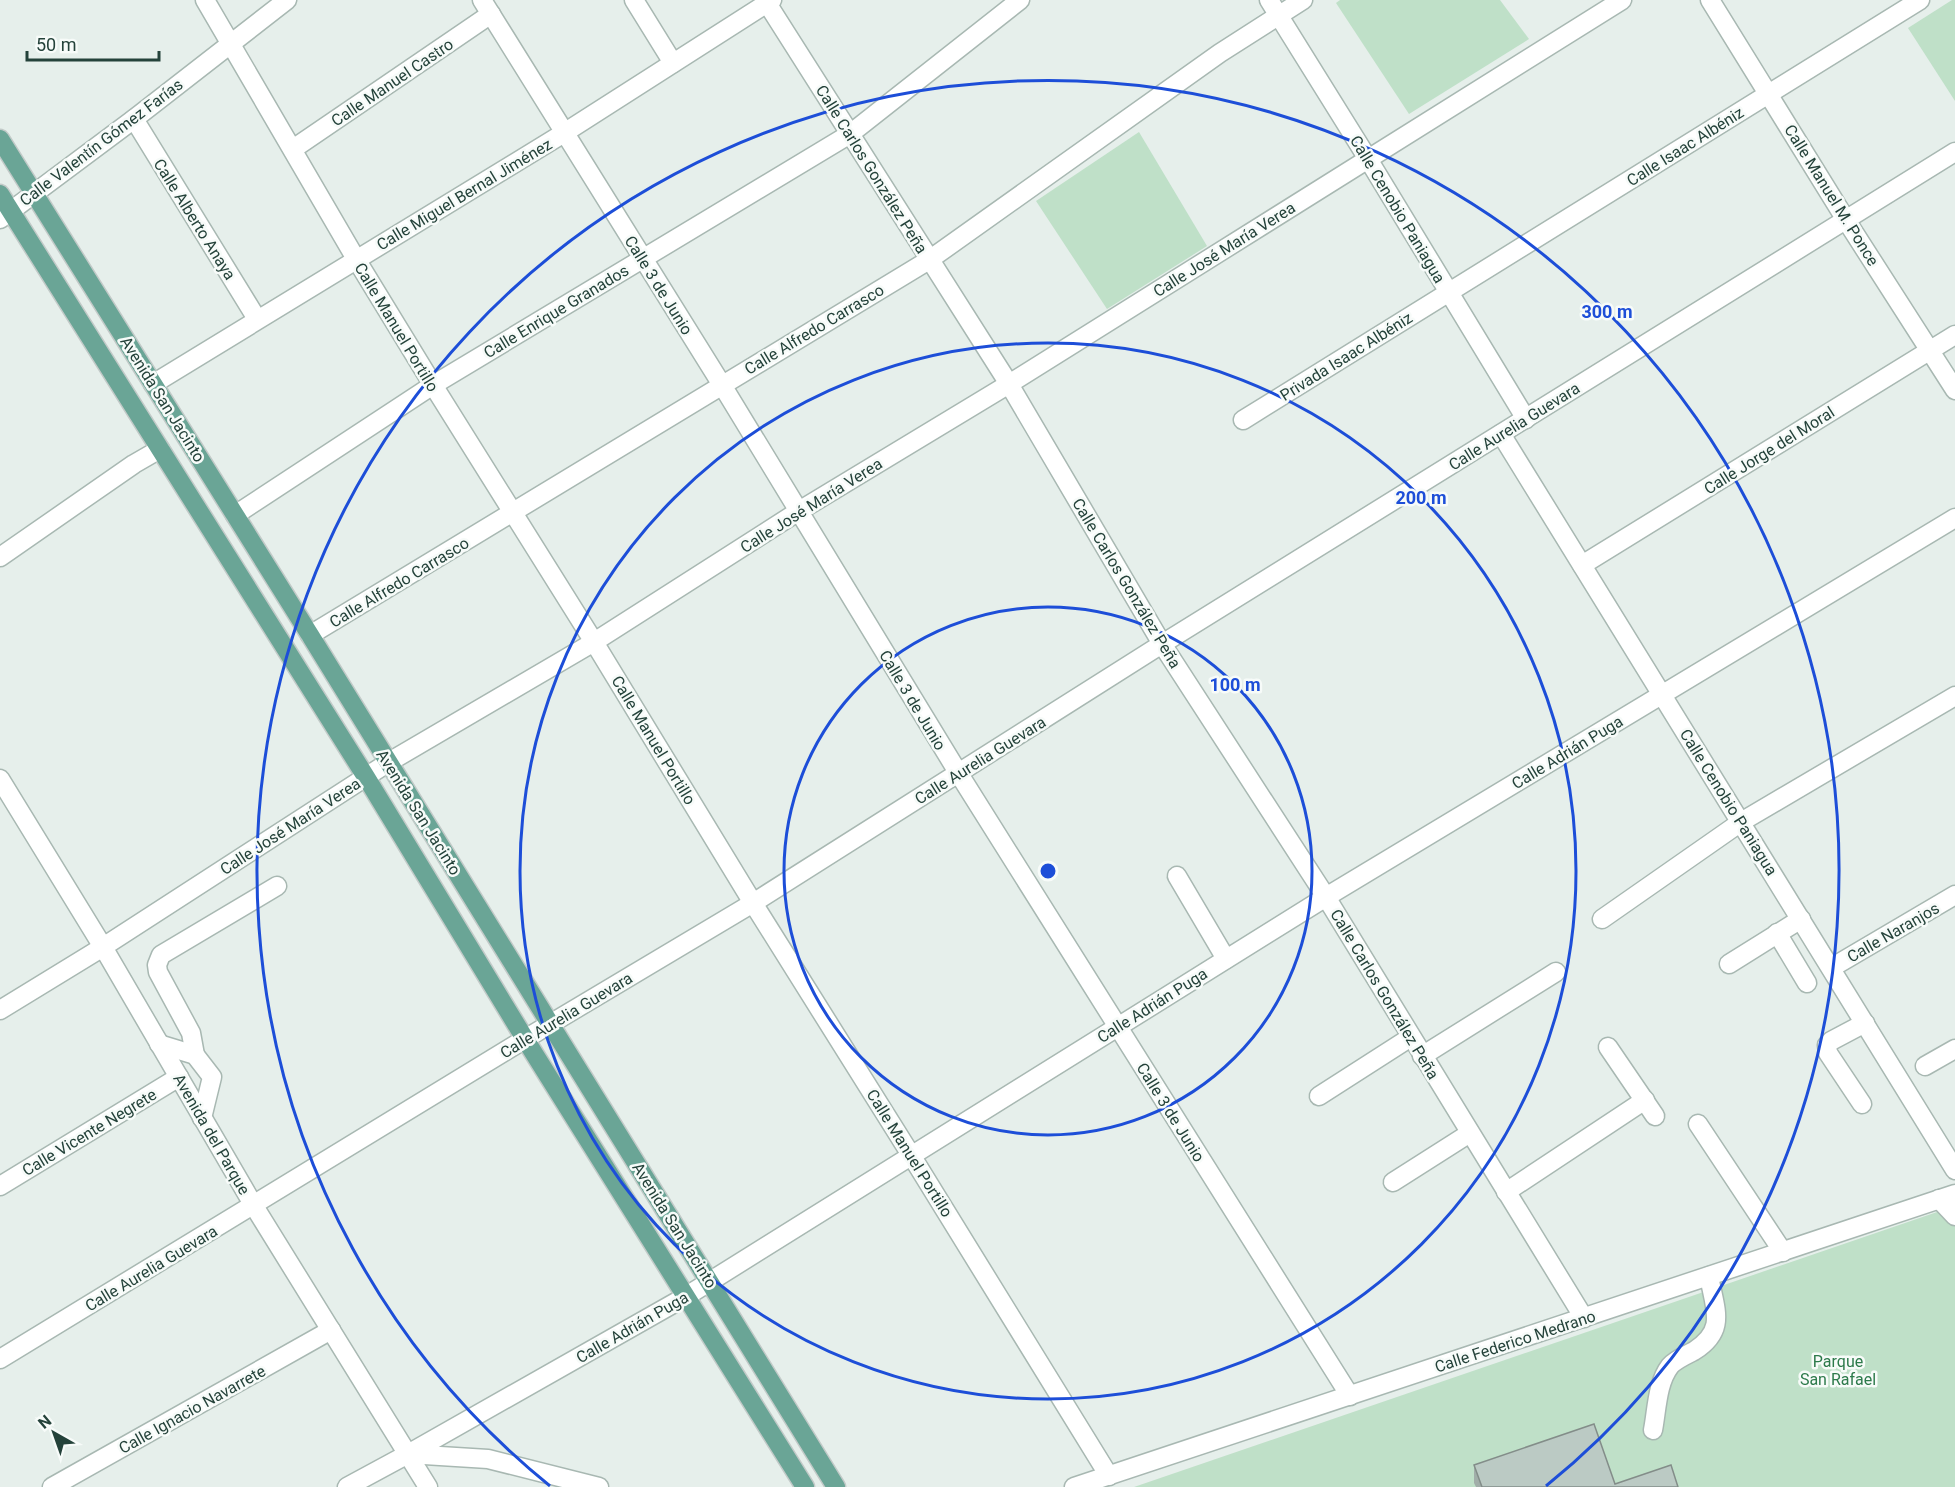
<svg xmlns="http://www.w3.org/2000/svg" width="1955" height="1487" font-family="Roboto,sans-serif">
	<rect width="100%" height="100%" fill="#e6efeb"/>
	<g fill="#bfe0c8">
		<path d="M1340,0h160l29,39 -120,75 -73,-111z"/>
		<path d="M1952,0h3v101l-47,-73z"/>
		<path d="M1139,132l68,114 -100,63 -71,-108z"/>
		<path d="M1940,1211l15,15v261h-821z"/>
	</g>
	<g fill="none" stroke-linecap="round" stroke-linejoin="round">
		<g stroke="#a8b8b2" stroke-width="21">
			<g id="minor">
				<path d="M205,0l151,259 77,126 161,257 159,261 158,252 198,321"/>
				<path d="M482,0l240,385 237,389 391,622"/>
				<path d="M634,0l39,63"/>
				<path d="M765,0l244,384 153,260 164,253 258,421"/>
				<path d="M1269,0l99,159 158,260"/>
				<path d="M1710,0l136,220 109,170"/>
				<path d="M134,119l123,200"/>
				<path d="M293,149l198,-135"/>
				<path d="M0,219l134,-100 153,-119"/>
				<path d="M153,384l411,-251 208,-133"/>
				<path d="M1243,420l677,-420"/>
				<path d="M1501,434l454,736"/>
				<path d="M235,515l198,-130 417,-251 170,-134"/>
				<path d="M0,557l134,-93 26,-15"/>
				<path d="M1582,565l373,-230"/>
				<path d="M310,635l619,-375 291,-207 83,-53"/>
				<path d="M0,779l103,168 151,259 174,281"/>
				<path d="M1177,876l49,83"/>
				<path d="M1602,919l139,-97 214,-126"/>
				<path d="M1777,933l30,50"/>
				<path d="M1729,964l72,-45"/>
				<path d="M1831,968l124,-73"/>
				<path d="M0,1010l103,-63 286,-185 205,-120 205,-131 210,-127 613,-384"/>
				<path d="M159,1044l36,11 17,22 -10,41"/>
				<path d="M1608,1047l47,69"/>
				<path d="M195,1055l-4,-22 -33,-61 -1,-7 4,-10 116,-69"/>
				<path d="M1422,1056l134,-84"/>
				<path d="M1925,1066l30,-17"/>
				<path d="M1319,1096l92,-59"/>
				<path d="M1862,1104l-34,-51 -1,-8 4,-4 34,-18"/>
				<path d="M1698,1124l85,128"/>
				<path d="M1393,1182l77,-49"/>
				<path d="M0,1186l179,-109"/>
				<path d="M1506,1192l139,-92"/>
				<path d="M1939,1199l16,17"/>
				<path d="M0,1359l525,-320 228,-136 409,-259 793,-492"/>
				<path d="M1653,1430c4,-21 4,-47 17,-64 5,-6 16,-11 24,-15 33,-21 21,-41 15,-75"/>
				<path d="M408,1454l80,5 111,28"/>
				<path d="M52,1487l279,-157"/>
				<path d="M347,1487l61,-33 277,-157 641,-400 629,-379"/>
				<path d="M1074,1487l881,-293"/>
			</g>
		</g>
		<g stroke="#c2cac8" stroke-width="21">
			<g id="major">
				<path d="M0,139l310,496 526,852"/>
				<path d="M0,194l366,583 159,262 280,448"/>
			</g>
		</g>
		<use href="#minor" stroke="#fff" stroke-width="18"/>
		<use href="#major" stroke="#6aa596" stroke-width="18"/>
	</g>
	<path fill="#a1aea9" d="M1474,1465l141,19 63,3h-202l-2,-4z"/>
	<path fill="#bbcac4" stroke="#838d89" stroke-width="1.5" d="M1594,1424l21,60 56,-19 7,22h-196l-8,-22z"/>
	<g fill="none" stroke="#1d4ed8" stroke-width="3">
		<circle cx="1048" cy="871" r="264"/>
		<circle cx="1048" cy="871" r="528"/>
		<path d="M550 1486A791 791 0 1 1 1546 1486"/>
	</g>
	<g text-anchor="middle" stroke-width="5" stroke-linejoin="round" paint-order="stroke">
		<g font-size="16" fill="#24423a" stroke="#f7fbf9">
			<text transform="translate(392 82) rotate(-34)" y="6">Calle Manuel Castro</text>
			<text transform="translate(101 142) rotate(-37)" y="6">Calle Valentín Gómez Farías</text>
			<text transform="translate(1685 146) rotate(-32)" y="6">Calle Isaac Albéniz</text>
			<text transform="translate(872 169) rotate(58)" y="6">Calle Carlos González Peña</text>
			<text transform="translate(464 194) rotate(-31)" y="6">Calle Miguel Bernal Jiménez</text>
			<text transform="translate(1832 195) rotate(58)" y="6">Calle Manuel M. Ponce</text>
			<text transform="translate(1398 209) rotate(59)" y="6">Calle Cenobio Paniagua</text>
			<text transform="translate(195 219) rotate(58)" y="6">Calle Alberto Anaya</text>
			<text transform="translate(1224 249) rotate(-32)" y="6">Calle José María Verea</text>
			<text transform="translate(659 285) rotate(58)" y="6">Calle 3 de Junio</text>
			<text transform="translate(556 311) rotate(-31)" y="6">Calle Enrique Granados</text>
			<text transform="translate(397 327) rotate(59)" y="6">Calle Manuel Portillo</text>
			<text transform="translate(814 329) rotate(-31)" y="6">Calle Alfredo Carrasco</text>
			<text transform="translate(1346 356) rotate(-32)" y="6">Privada Isaac Albéniz</text>
			<text transform="translate(163 399) rotate(58)" y="6">Avenida San Jacinto</text>
			<text transform="translate(1514 426) rotate(-32)" y="6">Calle Aurelia Guevara</text>
			<text transform="translate(1769 450) rotate(-32)" y="6">Calle Jorge del Moral</text>
			<text transform="translate(811 505) rotate(-32)" y="6">Calle José María Verea</text>
			<text transform="translate(399 582) rotate(-31)" y="6">Calle Alfredo Carrasco</text>
			<text transform="translate(1127 583) rotate(59)" y="6">Calle Carlos González Peña</text>
			<text transform="translate(913 700) rotate(59)" y="6">Calle 3 de Junio</text>
			<text transform="translate(654 740) rotate(59)" y="6">Calle Manuel Portillo</text>
			<text transform="translate(1567 752) rotate(-31)" y="6">Calle Adrián Puga</text>
			<text transform="translate(980 760) rotate(-32)" y="6">Calle Aurelia Guevara</text>
			<text transform="translate(1729 802) rotate(58)" y="6">Calle Cenobio Paniagua</text>
			<text transform="translate(419 812) rotate(58)" y="6">Avenida San Jacinto</text>
			<text transform="translate(290 826) rotate(-33)" y="6">Calle José María Verea</text>
			<text transform="translate(1893 932) rotate(-30)" y="6">Calle Naranjos</text>
			<text transform="translate(1385 994) rotate(59)" y="6">Calle Carlos González Peña</text>
			<text transform="translate(1152 1005) rotate(-32)" y="6">Calle Adrián Puga</text>
			<text transform="translate(566 1015) rotate(-31)" y="6">Calle Aurelia Guevara</text>
			<text transform="translate(1171 1112) rotate(58)" y="6">Calle 3 de Junio</text>
			<text transform="translate(89 1132) rotate(-31)" y="6">Calle Vicente Negrete</text>
			<text transform="translate(212 1134) rotate(60)" y="6">Avenida del Parque</text>
			<text transform="translate(910 1153) rotate(58)" y="6">Calle Manuel Portillo</text>
			<text transform="translate(675 1225) rotate(58)" y="6">Avenida San Jacinto</text>
			<text transform="translate(151 1268) rotate(-31)" y="6">Calle Aurelia Guevara</text>
			<text transform="translate(632 1327) rotate(-30)" y="6">Calle Adrián Puga</text>
			<text transform="translate(1515 1341) rotate(-18)" y="6">Calle Federico Medrano</text>
			<text transform="translate(192 1409) rotate(-29)" y="6">Calle Ignacio Navarrete</text>
		</g>
		<g font-size="16" fill="#2d7a4b" stroke="#f7fbf9">
			<text x="1838" y="1367">Parque<tspan x="1838" dy="18">San Rafael</tspan></text>
		</g>
	</g>
	<circle cx="1048" cy="871" r="9" fill="#1d4ed8" stroke="#f7fbf9" stroke-width="3"/>
	<g font-size="18" text-anchor="middle" font-weight="bold" fill="#1d4ed8" stroke="#f7fbf9" stroke-width="5" stroke-linejoin="round" paint-order="stroke">
		<text x="1607" y="318">300 m</text>
		<text x="1421" y="504">200 m</text>
		<text x="1235" y="691">100 m</text>
	</g>
	<g transform="translate(54 1433) rotate(320)" stroke="#f7fbf9" stroke-width="4.5" paint-order="stroke">
	<path d="M0-4.5L10 22L0 15L-10 22Z" fill="#24423a"/>
	<text y="-9" font-size="16" font-weight="bold" text-anchor="middle" fill="#24423a">N</text>
	</g>
	<path d="M27 51v9h132v-9" fill="none" stroke="#24423a" stroke-width="3"/>
	<text x="36" y="51" font-size="18" fill="#24423a" stroke="#f7fbf9" stroke-width="4.5" paint-order="stroke">50 m</text>
</svg>
